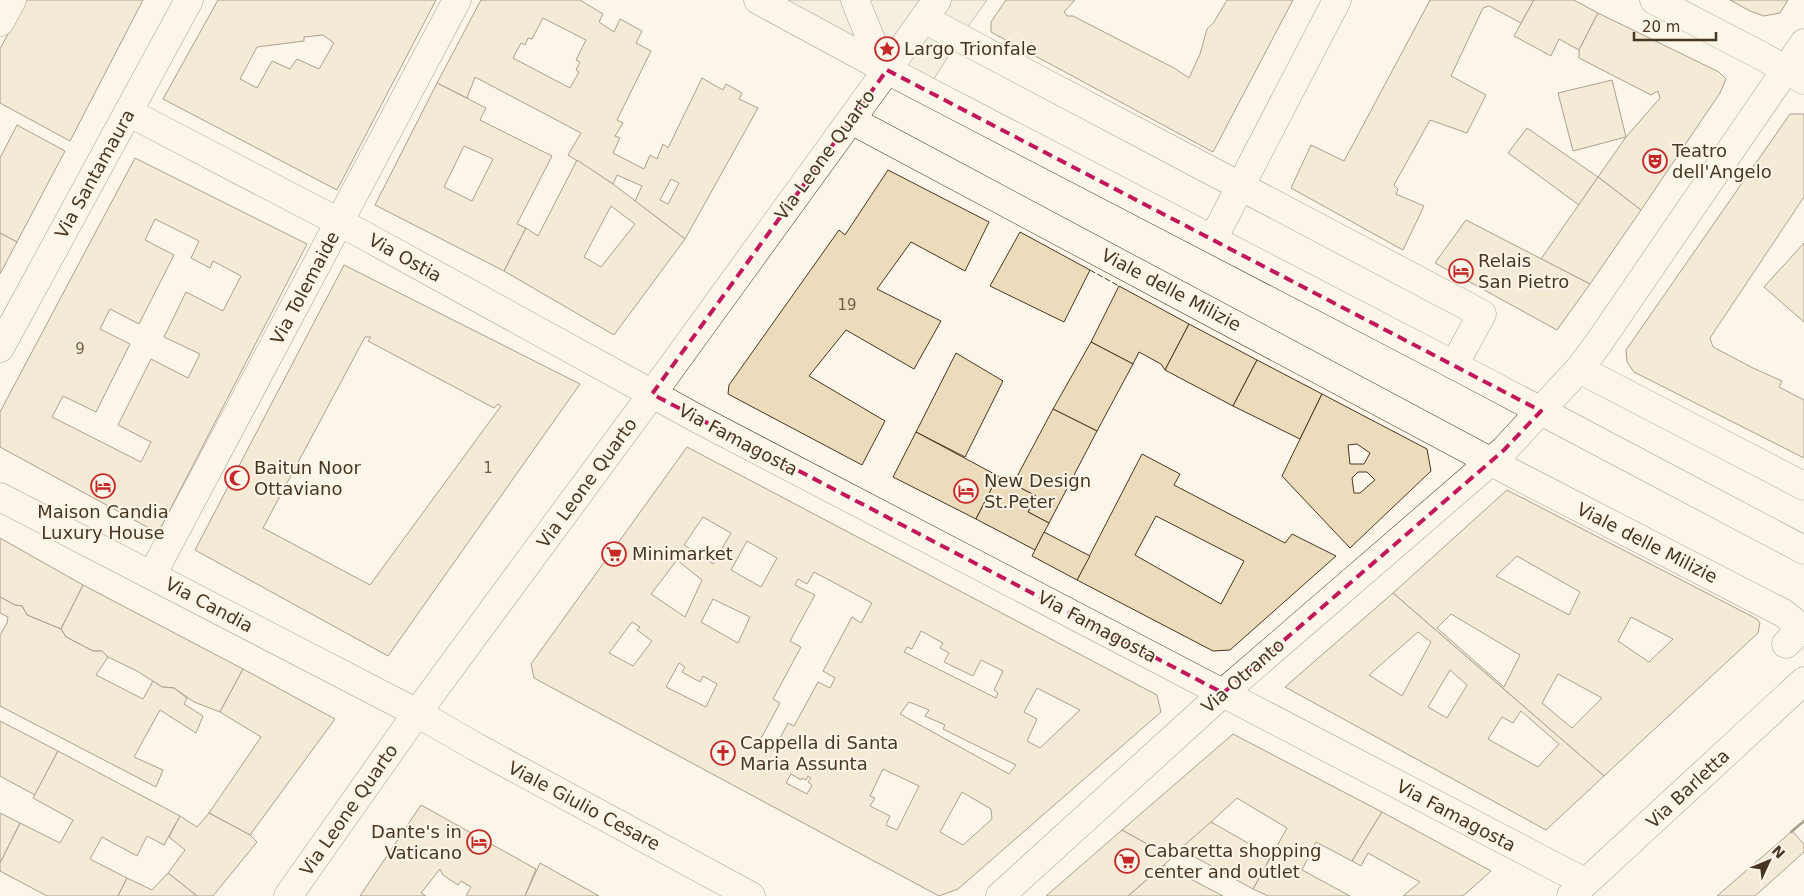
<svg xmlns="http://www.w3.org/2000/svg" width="1804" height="896" font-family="'DejaVu Sans',sans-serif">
	<rect width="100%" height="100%" fill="#fbf6e9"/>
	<path fill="#ede7d9" stroke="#887966" d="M757,0h230l-28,39 -32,51z"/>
	<g fill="#ecdcbc" stroke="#4a3520" fill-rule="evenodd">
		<path d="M26,0h117l-73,141 -70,-38v-54z"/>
		<path d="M218,0h218l-99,190 -174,-91zM323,35l11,8 -15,26 -22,-10 -7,10 -18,-8 -15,27 -17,-9 17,-32 47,-6v-4z"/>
		<path d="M481,0h99l23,14 -4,8 15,10 6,-13 22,12 -6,12 15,8 -34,69 6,3 -8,13 5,2 -7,15 31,16 6,-14 7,4 6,-15 5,4 34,-70 21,12 3,-6 16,9 -3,6 19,9 -73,131 -50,-38 7,-15 -25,-11 -4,9 -45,-29 13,-22 -106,-56 -8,21 -30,-15zM543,18l43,22 -10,20 4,2 -4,8 3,2 -9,16 -57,-30 8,-15 4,2 3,-7 4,1zM671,179l8,4 -11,21 -8,-4z"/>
		<path d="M1006,0h69l-11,12 3,4h6l101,52 15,10 11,-24 7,-25 7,-7 13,-22h66l-80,152 -222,-120v-10z"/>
		<path d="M1430,0h104l-13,23 -32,-17 -6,2 -32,68 35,19 -19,38 -37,-13 -36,65 4,4 -2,5 28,12 -21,44 -112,-62 20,-43 33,16z"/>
		<path d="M1534,0h40l24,13 -19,37 -20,-11 -8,17 -37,-20z"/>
		<path d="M1730,0h58l-8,13 -16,3 -14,-5z"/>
		<path d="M1598,13l121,59 7,7 -6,14 -79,117 -43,-33 28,-40 34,-39 -2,-7 -7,4 -72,-37v-8z"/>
		<path d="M1612,80l14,57 -53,14 -15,-58z"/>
		<path d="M437,83l49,25 -6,12 72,36 -35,68 9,4 -22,43 -129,-66zM464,146l29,13 -21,42 -28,-14z"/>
		<path d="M1790,114h14v83l-94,141 3,9 40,21 29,13 -3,6 25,13v58l-170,-86 -7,-10 -1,-12z"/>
		<path d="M17,125l48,26 -48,91 -17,-9v-75z"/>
		<path d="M1527,128l71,49 -19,28 -71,-52z"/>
		<path d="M135,158l172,86 -149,289 -158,-86v-35zM155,219l44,22 -8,17 19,10 3,-7 28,15 -18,35 -37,-19 -22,45 36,17 -12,24 -37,-19 -33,66 33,17 -10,20 -89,-45 11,-21 33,16 34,-68 -30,-15 10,-20 29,15 35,-69 -29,-15z"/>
		<path d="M577,160l36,24 72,55 -71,96 -110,-64 22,-43 12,8zM611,206l24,18 -34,43 -17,-10z"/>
		<path d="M888,170l101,52 -24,49 -54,-29 -34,47 64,32 -27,48 -68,-39 -37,46 76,45 -23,44 -134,-71 1,-9 110,-155 6,5z"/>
		<path d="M1598,177l43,33 -51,74 -49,-25z"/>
		<path d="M1466,220l124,64 -33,46 -122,-67z"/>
		<path d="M1020,232l70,38 -26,52 -74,-36z"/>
		<path d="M0,233l17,9 -17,32z"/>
		<path d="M1804,243v79l-40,-35z"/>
		<path d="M344,265l236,119 -192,272 -193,-106zM365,337h6l-3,4 126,67 4,-4 3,2 -131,179 -107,-57z"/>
		<path d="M1119,286l70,38 -24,46 -4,-6 -22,-12 -6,12 -42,-22z"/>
		<path d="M1189,324l68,36 -24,46 -68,-36z"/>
		<path d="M1091,342l42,22 -36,67 -44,-22z"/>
		<path d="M956,353l47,28 -38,76 -49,-25z"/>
		<path d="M1257,360l65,34 -22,45 -67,-33z"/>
		<path d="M1322,394l105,55 4,22 -81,77 -68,-72zM1357,444l13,9 -6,11h-14l-2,-19zM1358,472h9l8,8 -15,13h-6l-2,-15z"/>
		<path d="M1053,409l44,22 -48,92 -21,-11 8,-16 -23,-12z"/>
		<path d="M916,432l82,44 -22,43 -83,-42z"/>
		<path d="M687,447l470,248 4,17 -203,177 -19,7 -405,-218 -3,-14zM703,517l28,16 -18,31 -29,-19zM747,541l30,17 -16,29 -30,-17zM677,560l25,20 -17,37 -34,-23zM814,572l58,31 -11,20 -9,-6 -29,54 12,7 -5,10 -12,-6 -24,44 -6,-3 -14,27 -15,-8 21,-39 -7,-4 28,-52 -11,-6 25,-46 -20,-10 3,-6 9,5zM713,599l37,18 -12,26 -37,-21zM632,622l8,5 -3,3 15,11 -19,25 -24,-13zM921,631l22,12 -3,5 9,5 -5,9 29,14 8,-16 22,11 -9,19 4,3 -2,5 -92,-46 3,-5 5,2zM679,663l6,4 -3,5 18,10 3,-6 14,8 -11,23 -40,-20zM1037,688l43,22 -40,38 -13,-7 10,-22 -13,-7zM909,702l20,8 -4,6 20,9 -2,4 73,36 -7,9 -109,-60zM883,769l36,17 -22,44 -11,-5 4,-9 -20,-10 5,-8 -5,-2zM791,774l10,6 1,-2 4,2 2,-4 3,2 -3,4 4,3 -5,9 -21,-11zM962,792l29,17 1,10 -29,26 -23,-13z"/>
		<path d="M1142,454l38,20 -6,11 111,58 7,-9 44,22 -106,94 -17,1 -136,-71zM1156,516l88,45 -23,43 -86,-49z"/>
		<path d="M998,476l38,20 -8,16 21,11 -14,27 -59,-31z"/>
		<path d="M1507,490l250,129 3,4 -2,10 -154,143 -211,-183zM1517,556l63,36 -11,23 -73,-39zM1451,614l69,41 -16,32 -67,-59zM1631,617l42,22 -24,23 -31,-21zM1558,674l44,24 -30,30 -30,-25z"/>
		<path d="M1044,532l46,24 -13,24 -45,-24z"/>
		<path d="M0,538l83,47 -22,44 -34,-14 -5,-9 -7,-1 -15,-8z"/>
		<path d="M83,585l160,84 -23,43 -26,-10 -20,-14 -12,-1 -25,-16 -29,-14 -6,-6h-9l-27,-14 -5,-8z"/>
		<path d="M1393,593l211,183 -58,54 -261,-143zM1418,632l13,10 -29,54 -33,-21zM1450,670l17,15 -20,33 -19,-11zM1521,711l38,33 -21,23 -50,-28 14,-22 11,6z"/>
		<path d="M0,597l15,8 7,1 5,9 34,14 5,8 27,14h9l6,6 -12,18 47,24 10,-18 9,6 12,1 13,10 -3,6 19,12 -7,17 -36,-23 -26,47 29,13 -7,17 -156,-81v-71l7,-12 1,-6 -8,-4z"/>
		<path d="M243,669l92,50 -85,116 -41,-22 52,-76 -41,-25z"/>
		<path d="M0,721l58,30 -23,44 -35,-19z"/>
		<path d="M1233,734l149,78 -30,49 -36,-19 -14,28 48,26h-82l-15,-7 34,-61 -50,-30 -65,60 -50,-28z"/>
		<path d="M58,751l122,65 -16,29 -17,-9 -10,20 -35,-19 -12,22 37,19 -9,18h-71l-47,-25v-8l20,-40 40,20 13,-23 -40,-22z"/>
		<path d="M421,805l115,64 -11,27h-59l5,-9 -10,-6 -3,4 -15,-10 -3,-6 -19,24 5,3h-66z"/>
		<path d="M1382,812l109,59 -28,25h-60l17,-14 -52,-29 -7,13 -9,-5z"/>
		<path d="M0,813l20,10 -20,40z"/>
		<path d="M209,813l41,22 7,7 -44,54h-16l-29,-23 17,-23 -16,-13 11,-21 17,11z"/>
		<path d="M1211,822l60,34 -18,33 -73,-40z"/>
		<path d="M1122,830l50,28 -44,38h-82z"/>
		<path d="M1792,831l12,13v8l-49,44h-38z"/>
		<path d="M540,863l59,33h-74z"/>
		<path d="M1164,865l59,31h-95z"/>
		<path d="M168,873l29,23h-79l9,-18 25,12z"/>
	</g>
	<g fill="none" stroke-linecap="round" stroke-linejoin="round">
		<g stroke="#4a3520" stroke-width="29">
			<g id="minor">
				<path d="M855,0l16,40 16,30"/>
				<path d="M1654,0l104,54 46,26"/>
				<path d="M924,19l558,295 -28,51"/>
				<path d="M0,22l12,-22"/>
				<path d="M887,70l567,295 350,185"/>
				<path d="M887,70l50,-70"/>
				<path d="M128,112l230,120 340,187 877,458"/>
				<path d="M851,120l665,355 267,138 19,15 -16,16"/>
				<path d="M1213,239l124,-239"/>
				<path d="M0,348l189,-348"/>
				<path d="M1579,369l225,117"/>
				<path d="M152,575l305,-575"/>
				<path d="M417,713l59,34 275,149"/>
				<path d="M1000,896l223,-203 281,-243 75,-81 19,-25 206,-301"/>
				<path d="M1571,896l233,-215"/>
			</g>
		</g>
		<g stroke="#4a3520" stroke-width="29">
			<g id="major">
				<path d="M0,497l417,216"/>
				<path d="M288,896l129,-183 235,-319 235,-324 -129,-70"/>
			</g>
		</g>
		<use href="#minor" stroke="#fbf6e9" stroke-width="28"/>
		<use href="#major" stroke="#fbf6e9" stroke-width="28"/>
		<path stroke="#4a3520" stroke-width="1" stroke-dasharray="6 2.5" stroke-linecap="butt" d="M1090,270l29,16"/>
		<path stroke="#4a3520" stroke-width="2.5" d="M1791,832l13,-11"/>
	</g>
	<path d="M0 0H1804V896H0ZM887,70l654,341 -37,39 -281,243 -571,-299z" fill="#fbf6e9" fill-opacity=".55" fill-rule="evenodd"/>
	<path fill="none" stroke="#c2185b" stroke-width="4" stroke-dasharray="10 6" stroke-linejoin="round" d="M887,70l654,341 -37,39 -281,243 -571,-299z"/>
	<defs>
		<g id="sight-ring" transform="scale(1.25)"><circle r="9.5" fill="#fbf6e9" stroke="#c62828" stroke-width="1.5"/><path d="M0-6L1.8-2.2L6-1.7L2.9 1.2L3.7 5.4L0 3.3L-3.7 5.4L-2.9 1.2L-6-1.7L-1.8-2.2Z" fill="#c62828"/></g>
		<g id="theatre-ring" transform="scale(1.25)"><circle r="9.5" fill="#fbf6e9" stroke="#c62828" stroke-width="1.5"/><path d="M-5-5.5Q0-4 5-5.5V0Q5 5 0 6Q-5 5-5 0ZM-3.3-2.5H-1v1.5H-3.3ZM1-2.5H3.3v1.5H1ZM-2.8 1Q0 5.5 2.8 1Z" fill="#c62828"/></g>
		<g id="hotel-ring" transform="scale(1.25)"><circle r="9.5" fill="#fbf6e9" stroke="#c62828" stroke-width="1.5"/><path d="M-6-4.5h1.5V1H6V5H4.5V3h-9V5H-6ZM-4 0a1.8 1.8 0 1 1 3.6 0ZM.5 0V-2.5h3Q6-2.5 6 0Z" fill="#c62828"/></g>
		<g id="mosque-ring" transform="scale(1.25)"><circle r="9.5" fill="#fbf6e9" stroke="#c62828" stroke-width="1.5"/><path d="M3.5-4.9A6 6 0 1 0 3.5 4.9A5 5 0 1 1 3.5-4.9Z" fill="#c62828"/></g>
		<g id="supermarket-ring" transform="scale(1.25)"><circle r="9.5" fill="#fbf6e9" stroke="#c62828" stroke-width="1.5"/><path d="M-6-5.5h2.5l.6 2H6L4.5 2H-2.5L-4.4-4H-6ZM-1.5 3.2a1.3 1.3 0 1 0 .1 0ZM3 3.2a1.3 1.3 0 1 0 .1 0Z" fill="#c62828"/></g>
		<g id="church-ring" transform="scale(1.25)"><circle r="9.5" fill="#fbf6e9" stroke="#c62828" stroke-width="1.5"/><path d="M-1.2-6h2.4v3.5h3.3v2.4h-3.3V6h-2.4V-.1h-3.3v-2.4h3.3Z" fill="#c62828"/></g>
	</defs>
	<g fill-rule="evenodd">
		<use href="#sight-ring" x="887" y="49"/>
		<use href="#theatre-ring" x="1655" y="161"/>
		<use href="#hotel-ring" x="1461" y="271"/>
		<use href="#mosque-ring" x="237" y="478"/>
		<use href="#hotel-ring" x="103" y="486"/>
		<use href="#hotel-ring" x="966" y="491"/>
		<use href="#supermarket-ring" x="614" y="554"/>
		<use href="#church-ring" x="723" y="753"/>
		<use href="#hotel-ring" x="479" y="842"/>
		<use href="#supermarket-ring" x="1127" y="861"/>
	</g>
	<g text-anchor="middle" stroke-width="4" stroke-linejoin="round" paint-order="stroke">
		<g font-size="15" fill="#725f47">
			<text x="847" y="310">19</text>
			<text x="80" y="354">9</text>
			<text x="488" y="473">1</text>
		</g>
		<g font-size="18" fill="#4a3520" stroke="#fbf6e9" text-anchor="start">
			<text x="904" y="55">Largo Trionfale</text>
			<text x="1672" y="157">Teatro<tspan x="1672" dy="21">dell'Angelo</tspan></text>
			<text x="1478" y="267">Relais<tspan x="1478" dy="21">San Pietro</tspan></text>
			<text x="254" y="474">Baitun Noor<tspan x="254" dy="21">Ottaviano</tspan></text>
			<text x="984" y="487">New Design<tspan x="984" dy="21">St.Peter</tspan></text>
			<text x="103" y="518" text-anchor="middle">Maison Candia<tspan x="103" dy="21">Luxury House</tspan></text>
			<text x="632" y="560">Minimarket</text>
			<text x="740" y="749">Cappella di Santa<tspan x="740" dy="21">Maria Assunta</tspan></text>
			<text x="462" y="838" text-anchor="end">Dante's in<tspan x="462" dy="21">Vaticano</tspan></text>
			<text x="1144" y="857">Cabaretta shopping<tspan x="1144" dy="21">center and outlet</tspan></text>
		</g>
		<g font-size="18" fill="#4a3520" stroke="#fbf6e9">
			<text transform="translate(825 155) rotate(-54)" y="6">Via Leone Quarto</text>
			<text transform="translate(95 174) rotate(-61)" y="6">Via Santamaura</text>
			<text transform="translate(405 258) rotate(29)" y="6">Via Ostia</text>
			<text transform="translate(305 288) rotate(-62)" y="6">Via Tolemaide</text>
			<text transform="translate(1171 290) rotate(28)" y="6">Viale delle Milizie</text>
			<text transform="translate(738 440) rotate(28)" y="6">Via Famagosta</text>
			<text transform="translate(587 483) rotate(-54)" y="6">Via Leone Quarto</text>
			<text transform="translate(1647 543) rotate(27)" y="6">Viale delle Milizie</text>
			<text transform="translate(209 605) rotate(28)" y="6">Via Candia</text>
			<text transform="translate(1097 627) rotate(28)" y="6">Via Famagosta</text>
			<text transform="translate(1243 676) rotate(-41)" y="6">Via Otranto</text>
			<text transform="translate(1688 789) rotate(-43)" y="6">Via Barletta</text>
			<text transform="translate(584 806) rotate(28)" y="6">Viale Giulio Cesare</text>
			<text transform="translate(349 810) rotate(-55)" y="6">Via Leone Quarto</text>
			<text transform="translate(1456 816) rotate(28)" y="6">Via Famagosta</text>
		</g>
	</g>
	<g transform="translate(1769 861) rotate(46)" stroke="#fbf6e9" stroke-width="4" paint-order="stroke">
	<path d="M0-4L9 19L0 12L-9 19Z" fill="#4a3520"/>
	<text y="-8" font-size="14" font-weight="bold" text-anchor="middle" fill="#4a3520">N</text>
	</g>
	<path d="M1634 32v8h82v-8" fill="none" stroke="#4a3520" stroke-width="2.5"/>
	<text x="1642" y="32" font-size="15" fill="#4a3520" stroke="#fbf6e9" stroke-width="4" paint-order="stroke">20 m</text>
</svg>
